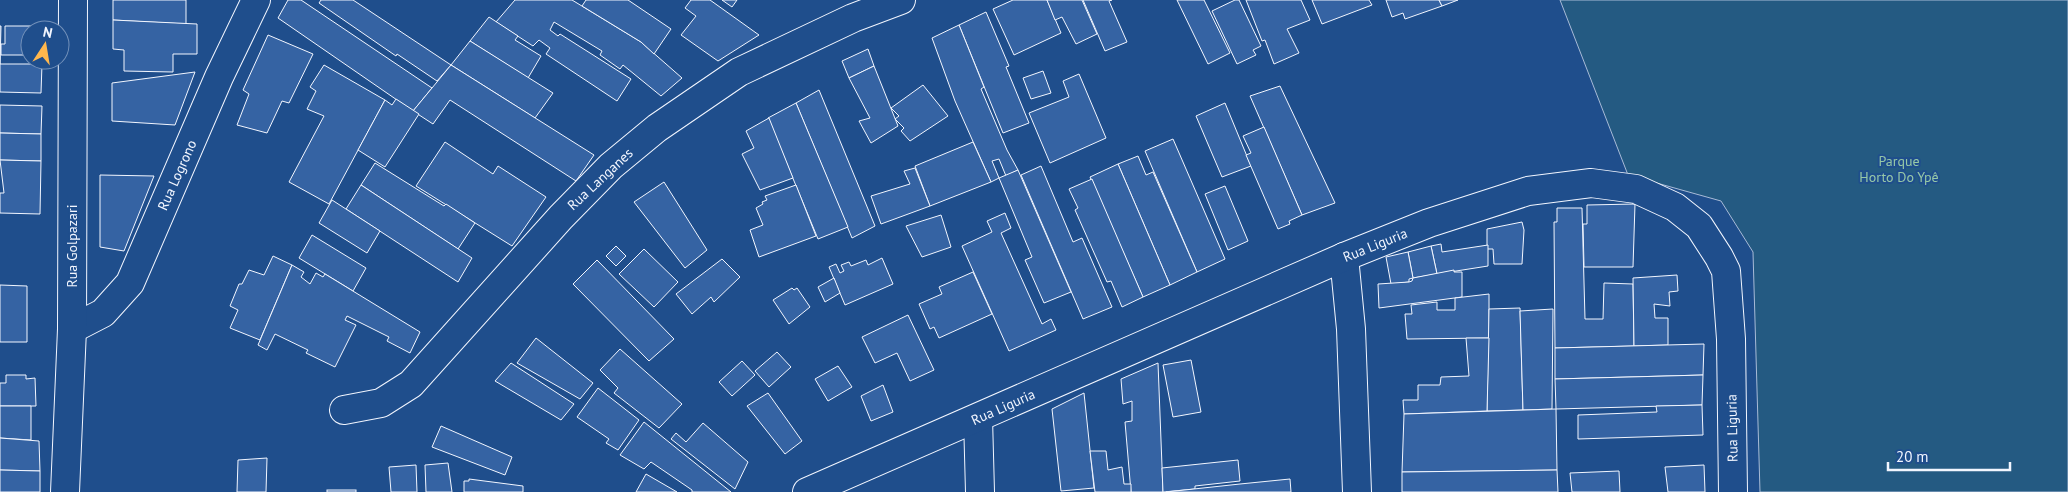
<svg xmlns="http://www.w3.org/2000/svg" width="2068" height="492" font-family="'PT Sans',sans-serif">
	<rect width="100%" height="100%" fill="#1f4e8c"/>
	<path fill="#245a82" stroke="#a8bbd7" d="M1560,0h508v492h-308l-7,-240 -32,-51 -93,-26z"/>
	<g fill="#3563a3" stroke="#f2f6ff">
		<path d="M113,0h73v24l-73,-4z"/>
		<path d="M288,0h13l131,88 -19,23 -135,-93z"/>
		<path d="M321,0h32l98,65 -14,16 -40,-27 -1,2 -77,-53z"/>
		<path d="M515,0h57l69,42 41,36 -21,18 -38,-31 -3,4 -20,-14 2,-4 -48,-29 -4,8 8,6 2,-2 71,45 -14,22 -71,-47 4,-6 -11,-8 -6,6 -37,-24z"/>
		<path d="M586,0h42l43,29 -17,25 -13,-12 -59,-36z"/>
		<path d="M691,0h19l49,35 -41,26 -37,-26 15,-19 -11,-8z"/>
		<path d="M722,0h15l-5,7z"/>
		<path d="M1013,0h34l14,33 -47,22 -21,-46z"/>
		<path d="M1047,0h35l15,34 -21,10 -14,-27 -7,3z"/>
		<path d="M1083,0h29l-3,1 18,41 -22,9z"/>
		<path d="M1177,0h27l26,53 -22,11z"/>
		<path d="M1235,0h4l22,46 -8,4 3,5 -19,9 -25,-53z"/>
		<path d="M1246,0h55l9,20 -23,9 12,24 -25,11 -9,-24 -3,1z"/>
		<path d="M1312,0h57l3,5 -50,19z"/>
		<path d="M1386,0h53l3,6 -37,13 -2,-6 -11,4z"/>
		<path d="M1439,0h19l-16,6z"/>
		<path d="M986,12l23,54 -3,1 23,56 -26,10 -44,-108z"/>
		<path d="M489,17l29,19 -3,4 26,16 -13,22 -58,-37z"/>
		<path d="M113,20l84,4v30h-24v18l-49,-1v-21l-11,-1z"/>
		<path d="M959,25l25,62 -3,2 26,61 11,20 -12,6 -7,-17 -7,2 7,17 -8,4 -36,-81 -23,-63z"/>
		<path d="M0,26h1l-1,38z"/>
		<path d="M5,26h37v4h-12v25h-29v-11h4z"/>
		<path d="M268,35l45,19 -24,49 -7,-2 -15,32 -30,-8 12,-31 -6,-4z"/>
		<path d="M470,41l83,52 -18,25 -84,-53z"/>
		<path d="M868,49l6,17 -25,12 -7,-17z"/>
		<path d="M0,64h42l-1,29 -41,-1z"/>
		<path d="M324,65l61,35 -56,104 -40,-22 35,-66 -17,-7 9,-18 -6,-4z"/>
		<path d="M451,65l143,90 -18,26 -126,-81 -17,24 -20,-13z"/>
		<path d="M874,66l24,60 -27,17 -12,-22 11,-3 -21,-40z"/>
		<path d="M1043,71l8,22 -20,6 -8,-21z"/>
		<path d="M195,72l-20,53 -63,-4v-38z"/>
		<path d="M1079,74l27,64 -56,25 -21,-50 40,-16 -6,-16z"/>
		<path d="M923,85l25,31 -38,25 -9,-10 3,-3 -9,-9 4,-3 -8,-8z"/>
		<path d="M1280,86l55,117 -33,12 -52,-119z"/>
		<path d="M819,90l56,136 -23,12 -56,-135z"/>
		<path d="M396,99l23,15 -34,53 -27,-17 27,-50 7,5z"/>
		<path d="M796,103l52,124 -30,12 -50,-121z"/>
		<path d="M1225,103l26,63 -29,11 -26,-61z"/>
		<path d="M0,105l42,1 -1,28 -41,-1z"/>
		<path d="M769,118l24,60 -33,12 -18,-36 12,-6 -8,-17z"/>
		<path d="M1264,127l38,88 -13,6 1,3 -12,5 -32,-74 5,-2 -8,-17z"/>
		<path d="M0,133l41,1v27l-41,-1z"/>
		<path d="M1173,139l52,120 -28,13 -52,-121z"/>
		<path d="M445,142l48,32 5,-8 48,31 -34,49 -96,-60z"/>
		<path d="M973,142l18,40 -61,24 -15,-40z"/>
		<path d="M1138,156l8,19 7,-3 44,100 -27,13 -52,-121z"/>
		<path d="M0,160l41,1 -1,53 -40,-1v-20h4z"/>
		<path d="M375,163l69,43 2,-2 29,19 -17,26 -97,-64z"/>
		<path d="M1118,164l52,121 -27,12 -53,-120z"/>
		<path d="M1041,166l32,76 9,-4 30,69 -29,12 -62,-144z"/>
		<path d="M915,168l15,38 -49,18 -10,-28 39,-12 -6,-13z"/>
		<path d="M1018,170l53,122 -27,11 -19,-43 7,-3 -33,-79z"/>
		<path d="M100,175l54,1 -30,75 -24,-4z"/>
		<path d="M1092,179l51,118 -21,10 -11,-26 -4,1 -32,-72 3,-2 -9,-19z"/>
		<path d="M664,182l43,68 -22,18 -51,-66z"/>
		<path d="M361,185l111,73 -14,24 -112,-73z"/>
		<path d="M796,185l20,51 -57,21 -9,-27 13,-5 -7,-17 7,-4 -1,-2 5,-2 -2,-4z"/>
		<path d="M1225,186l23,55 -20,9 -23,-56z"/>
		<path d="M332,200l48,31 -13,22 -48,-30z"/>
		<path d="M1635,204l-2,63h-49l-1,-43h4v-19z"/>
		<path d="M1557,208h25l3,111h18l1,-36 29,1 1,62 -79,2 -1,-126h3z"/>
		<path d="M1005,213l6,15 -10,5 41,91 9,-5 5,11 -47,21 -47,-105 30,-14 -5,-11z"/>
		<path d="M941,215l10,32 -29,10 -16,-31z"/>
		<path d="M1522,222l2,8 -2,34h-28l-1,-15h-6v-20z"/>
		<path d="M312,235l54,33 -13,23 -54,-33z"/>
		<path d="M1441,244l1,8 46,-7v21l-51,8 -6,-28z"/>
		<path d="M616,246l10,10 -10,10 -10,-10z"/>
		<path d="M1431,246l6,28 -24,4 -5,-26z"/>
		<path d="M644,249l34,33 -24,25 -35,-33z"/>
		<path d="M1408,252l5,26 -4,1v3l-18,2 -5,-27z"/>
		<path d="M273,256l19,9 -32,75 -30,-12 8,-18 -8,-4 9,-22h3l7,-14 15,5z"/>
		<path d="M882,258l11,26 -48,21 -16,-38 7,-3 4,9 4,-2 -3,-6 8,-3 2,4 15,-6 2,5z"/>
		<path d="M722,259l18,18 -26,25 -3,-5 -19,17 -16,-20z"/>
		<path d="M597,260l77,79 -25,22 -76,-77z"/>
		<path d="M292,265l12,7 -3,5 9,7 6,-11 7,4 2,-3 95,58 -10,21 -23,-12 2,-4 -42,-21 -2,4 11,5 -21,42 -29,-14 2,-3 -33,-16 -8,16 -9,-5z"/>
		<path d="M1454,270v2h8v25l-83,11 -1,-24 31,-2 3,-1 1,-3z"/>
		<path d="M973,272l19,42 -53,24 -5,-11 -4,2 -11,-25 23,-10 -3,-7z"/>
		<path d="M1677,275l1,16 -9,1 1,14 -16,-2 1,14h13v27l-34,1 -1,-68z"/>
		<path d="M834,278l6,15 -15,9 -7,-15z"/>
		<path d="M0,285l27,1v56h-27z"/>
		<path d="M792,288l2,2 3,-2 13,19 -21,17 -16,-24z"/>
		<path d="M1489,294v44l-82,1 -2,-25h7l-1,-9 26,-3v8h18v-12z"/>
		<path d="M1520,308l3,102 -36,1 2,-102z"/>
		<path d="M1553,309l-1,100 -29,1 -3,-99z"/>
		<path d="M908,315l26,55 -24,11 -13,-28 -22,10 -13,-26z"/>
		<path d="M536,338l57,45 -13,16 -63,-36z"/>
		<path d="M1466,338h23l-2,73 -83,3 -1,-14h15v-15h22l1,-8 28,-1z"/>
		<path d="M1704,344l-1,31 -148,4v-31z"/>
		<path d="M620,349l62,55 -23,24 -45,-35 4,-5 -18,-18z"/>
		<path d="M777,352l14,15 -22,20 -14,-16z"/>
		<path d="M1191,360l10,52 -28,5 -10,-52z"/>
		<path d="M742,361l13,14 -23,21 -13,-14z"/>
		<path d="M511,363l63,41 -13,16 -66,-39z"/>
		<path d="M1158,363l5,129h-32l-6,-70 7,-1v-20l-9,3 -2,-25z"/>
		<path d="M838,366l14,21 -24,14 -13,-22z"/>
		<path d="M6,375h20v4l9,-1 1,28h-36v-23h6z"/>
		<path d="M1703,375l-1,30 -146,4 -1,-30z"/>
		<path d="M883,385l10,27 -22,9 -10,-25z"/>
		<path d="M598,388l41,32 -21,30 -12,-7 3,-4 -32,-22z"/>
		<path d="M768,393l34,48 -17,13 -38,-48z"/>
		<path d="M1084,393l10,95 -33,3 -9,-82z"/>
		<path d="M1702,405l1,30 -125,4v-24l79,-3 -1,-6z"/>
		<path d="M0,406h31v34l-31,-2z"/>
		<path d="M1556,409l1,61 -155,2 2,-58z"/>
		<path d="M644,422l87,70h-39v-2l-41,-28 -7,7 -24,-14z"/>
		<path d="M703,423l45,39 -13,27 -64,-50 5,-6 10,9z"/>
		<path d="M441,426l71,31 -7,18 -73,-28z"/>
		<path d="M0,438l39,3 1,30 -40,-1z"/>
		<path d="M1090,451h16l2,19 14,-3 2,17h7v8h-36z"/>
		<path d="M267,458l-1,34h-29l1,-32z"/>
		<path d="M1238,460l2,21 -45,5v3l-32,3 -1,-24z"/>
		<path d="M448,463l4,29h-26l-1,-27z"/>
		<path d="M416,465l1,27h-26l-2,-25z"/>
		<path d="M1704,465l1,27h-37l-3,-25z"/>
		<path d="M0,470l40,1v21h-40z"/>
		<path d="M1557,470l1,22h-156v-20z"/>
		<path d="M1619,471l1,21h-48l-2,-19z"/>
		<path d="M646,474l31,18h-41z"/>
		<path d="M469,479l54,7v6h-59v-11h5z"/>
		<path d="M1290,479l1,13h-125l74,-8z"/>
		<rect x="327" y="490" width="29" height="2"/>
	</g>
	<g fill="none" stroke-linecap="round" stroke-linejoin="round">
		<g stroke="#f2f6ff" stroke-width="30">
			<g id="street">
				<path d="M1344,257l7,72 6,163"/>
				<path d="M72,329l31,-16 27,-30 89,-206 37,-77"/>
				<path d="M344,410l37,-7 30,-19 150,-167 50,-51 46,-38 82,-56 114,-54 48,-18"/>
				<path d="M978,418l2,74"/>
				<path d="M65,492l7,-163 1,-329"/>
				<path d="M807,492l537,-235 85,-34 99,-32 63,-8 45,6 39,18 24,19 20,31 7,14 5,68 2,153"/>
			</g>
		</g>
		<use href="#street" stroke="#1f4e8c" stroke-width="28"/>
	</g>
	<g text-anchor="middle" stroke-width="4" stroke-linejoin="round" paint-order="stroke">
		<g font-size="14" fill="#97c8a6" stroke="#1f4e8c">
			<text x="1899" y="166">Parque<tspan x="1899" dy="16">Horto Do Ypê</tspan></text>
		</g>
		<g font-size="14" fill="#f2f6ff" stroke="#1f4e8c">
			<text transform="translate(177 175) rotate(-66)" y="5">Rua Logrono</text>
			<text transform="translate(600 179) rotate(-43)" y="5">Rua Langanes</text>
			<text transform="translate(1375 245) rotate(-22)" y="5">Rua Liguria</text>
			<text transform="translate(72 246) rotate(-90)" y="5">Rua Golpazari</text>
			<text transform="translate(1003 407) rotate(-24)" y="5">Rua Liguria</text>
			<text transform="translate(1732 428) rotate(-91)" y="5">Rua Liguria</text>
		</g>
	</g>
	<g transform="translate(45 45) rotate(12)"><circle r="24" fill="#1f4e8c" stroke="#7391ba"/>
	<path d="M0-4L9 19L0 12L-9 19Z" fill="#ffb74d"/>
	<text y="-8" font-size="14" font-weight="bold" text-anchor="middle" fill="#f2f6ff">N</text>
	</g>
	<path d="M1888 462v8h122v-8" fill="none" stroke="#f2f6ff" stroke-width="2.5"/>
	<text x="1896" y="462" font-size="15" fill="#f2f6ff" stroke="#1f4e8c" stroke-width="4" paint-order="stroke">20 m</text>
</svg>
